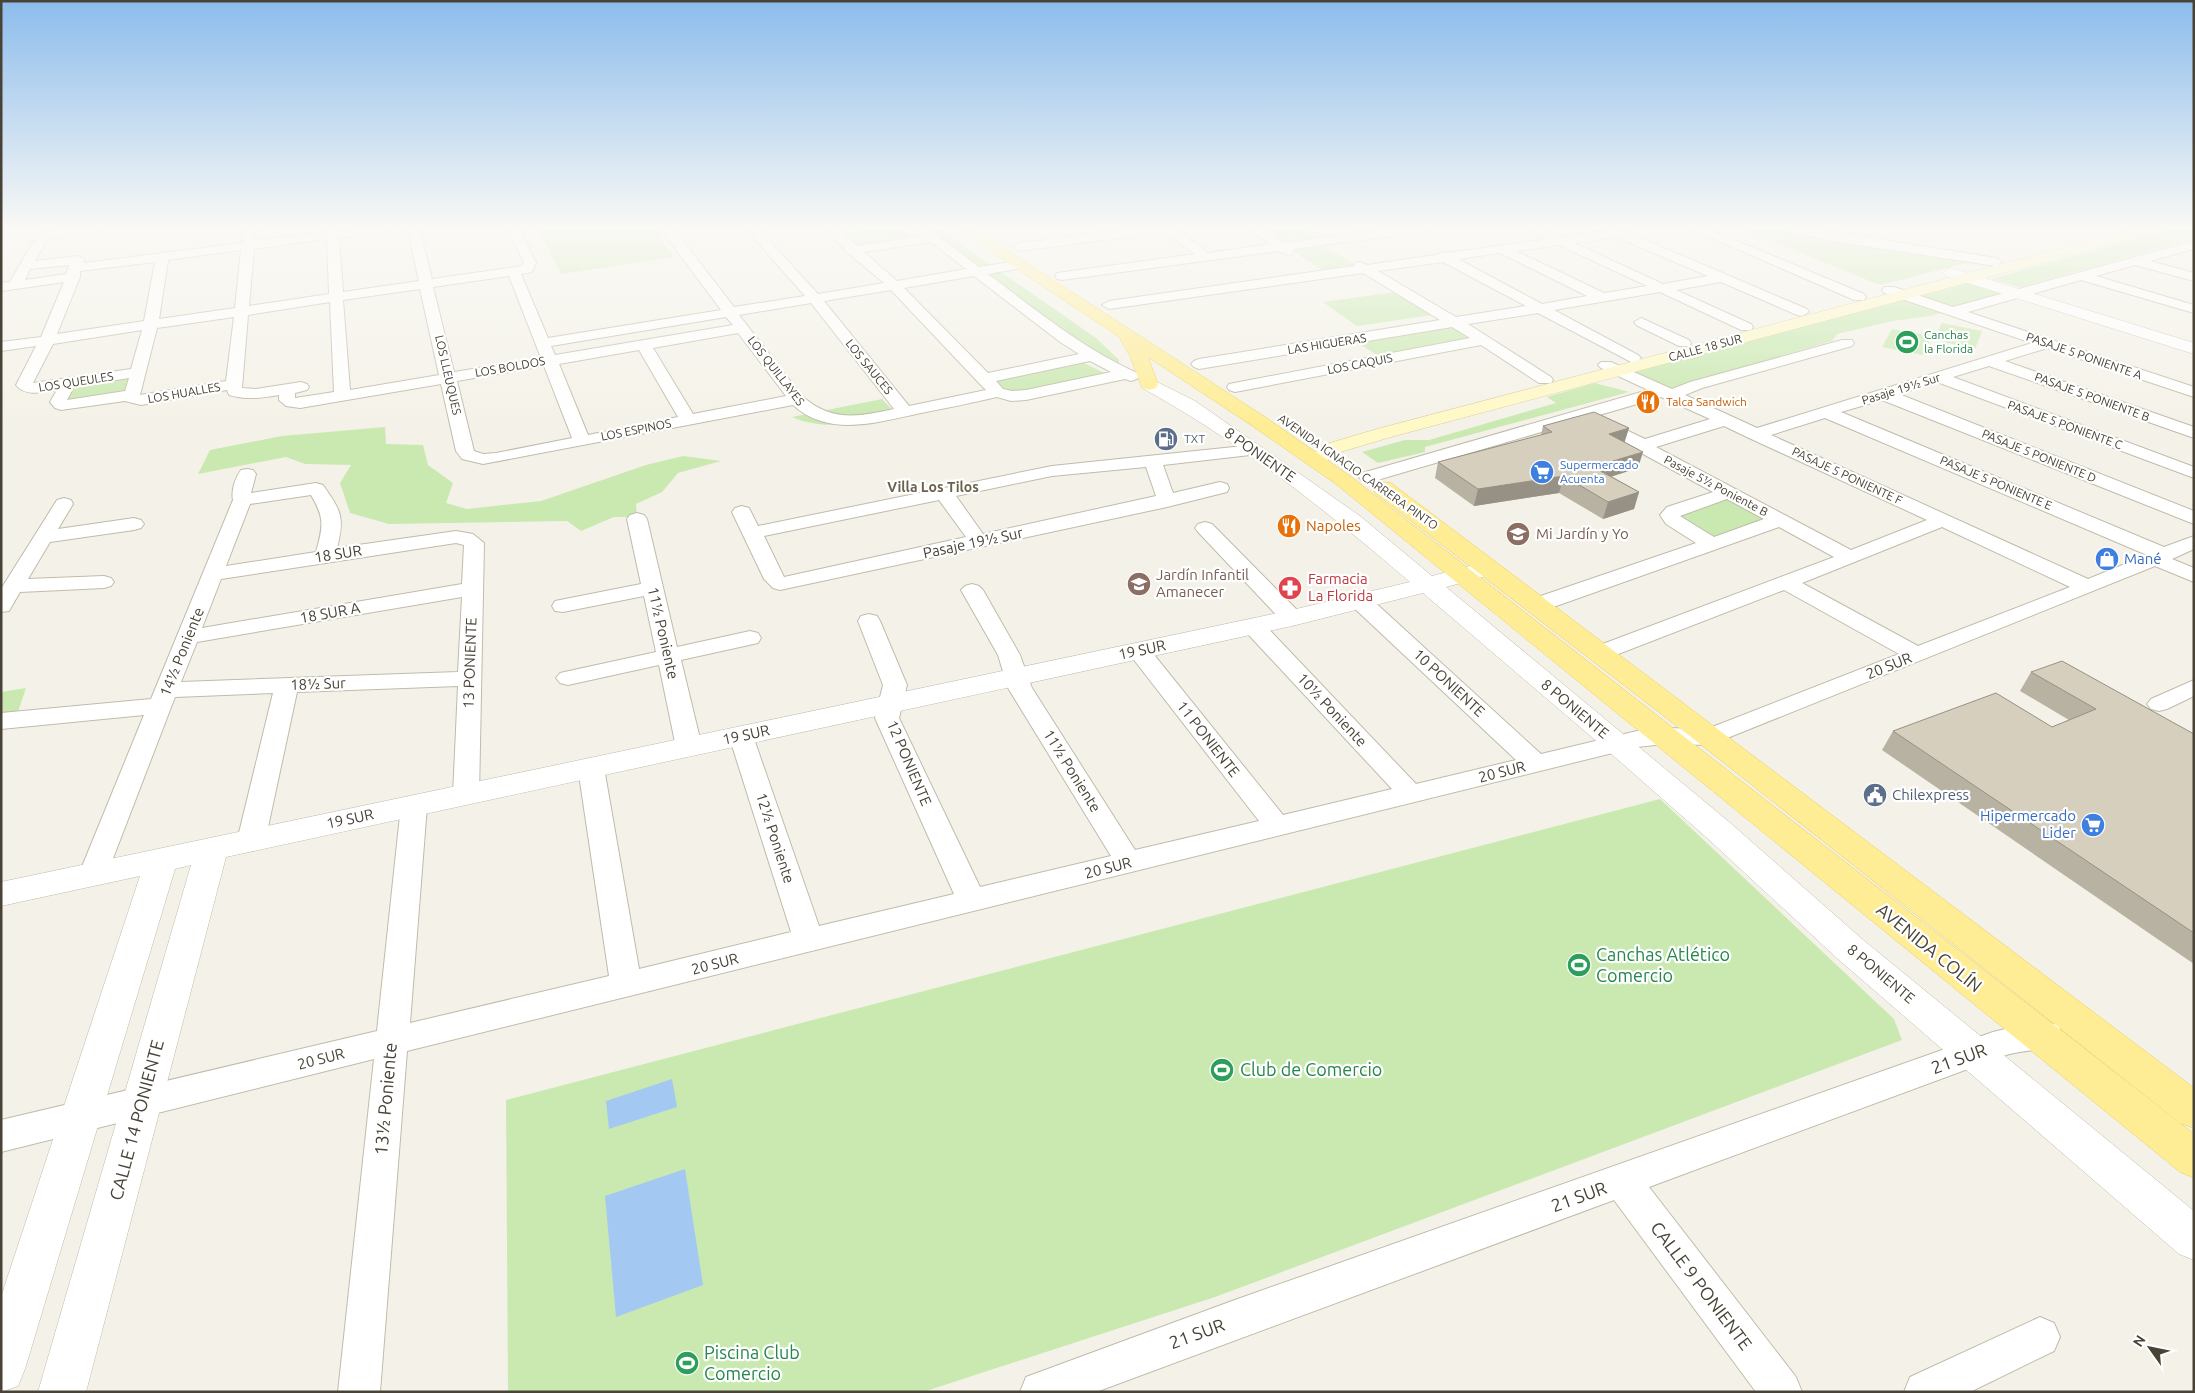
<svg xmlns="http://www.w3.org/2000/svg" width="2195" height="1393" font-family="Ubuntu,sans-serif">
	<rect width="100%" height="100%" fill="#f4f2e8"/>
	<g fill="#c9e9b0">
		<path d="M538,228h115l21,29 -113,17z"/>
		<path d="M879,228h21l12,10 -57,9 -14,-13z"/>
		<path d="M924,228h14l158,110 23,22v7l-26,-13z"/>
		<path d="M1258,228h44l17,11 -37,5z"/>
		<path d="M1739,228h41l47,10 148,23 -95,24z"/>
		<path d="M2175,228h19v11l-174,48 -29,-8z"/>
		<path d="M1320,244l41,24 -34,5 -39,-25z"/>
		<path d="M1969,282l32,11 -70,23 -39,5 -55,13 -5,7 -165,48 -37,-17z"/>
		<path d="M1396,292l36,23 -75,11 -34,-24z"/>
		<path d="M1942,323l40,8 -7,18 -41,-9z"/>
		<path d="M1452,326l19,12 -94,17 -19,-12z"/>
		<path d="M1892,329l40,7 -9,19 -41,-8z"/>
		<path d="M1082,362l27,13 -89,19 -21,-5 -8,-10z"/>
		<path d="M139,372l-8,23 -70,10 7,-21z"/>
		<path d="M1595,383l34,9 -204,55v5l-47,11 -16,-11 43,-12h24l127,-37 -9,-6z"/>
		<path d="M882,399l15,16c-36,7 -70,17 -105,2z"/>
		<path d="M385,427l1,17 37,1 5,20 25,18 -7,20 21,6 74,-8 105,-36 37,-9 38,5 -43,12 -16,19 -26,12 1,13h-23l-33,14 -14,-10 -178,3 -39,-11 -10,-30 11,-18 -46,-1 -19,-7 -88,17 12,-24 72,-14z"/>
		<path d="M1728,497l38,23 -51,17h-5l-32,-19 2,-4z"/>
		<path d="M26,688l-8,24 -17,2v-22z"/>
		<path d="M1660,799l234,220 8,21 -687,257 -292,95h-415l-2,-292z"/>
	</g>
	<g fill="#a3c9f2">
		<path d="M672,1079l5,28 -68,22 -3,-28z"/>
		<path d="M685,1169l18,116 -87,32 -11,-121z"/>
	</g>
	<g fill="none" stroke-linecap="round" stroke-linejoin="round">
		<g stroke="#c0bbaa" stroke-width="2">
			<g id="minor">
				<path d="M59,228h46l-6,4 -39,4 -13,3 -12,22 44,-5 6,4 -2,3 159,-20 2,-15h12l-1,13 71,-9v-4h12v3l54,-3 -6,4 -47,6 4,54 76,-11 -12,-53h12l13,51 90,-13 2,-3 -17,-35h12l17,35 -4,9 -11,2 27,64 173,-28 -61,-82h13l61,79 71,-11 -60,-68h13l60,66 66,-11 -36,-30 -25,-25h14l20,18 66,-10 -9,-8h14l51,39 38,-6 5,1 1,3 -1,3 -34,6c48,36 94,74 149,99l2,3 -2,3 -6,2 -6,-2 -99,21 -15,1 -14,-4c-25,6 -51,11 -76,16 -43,9 -92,25 -128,-8l-310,59 -21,-5 -6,-8 -15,-67 -141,24 -14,-2 -7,-6v-5c-17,3 -33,5 -50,0l-2,-5 -86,15 -16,-4 -64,9 -6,-2 -5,-6 7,-12c-13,2 -32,7 -41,-5l20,-39 -35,5v-9l40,-5 23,-55 -62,9 -1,-8 9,-1 28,-48zM327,239l2,55 -80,12 5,-57zM931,242l35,27 -69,12 -33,-29zM241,250l-6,58 -76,11 9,-59zM155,262l-11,59 -87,13 23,-57v-6zM69,265l-3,9 -41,6 5,-11zM509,276l32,82 -87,14 -21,-85zM974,276l86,66 19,12 -91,19 -84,-85zM420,289l19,86 -89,15 -7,-90zM891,290l87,92 8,8 -77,16 -85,-105zM330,302l4,90 -39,6v-5l12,-3 2,-3 -2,-3 -6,-2 -45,7 -14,-1 6,-73zM811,303l83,106c-36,8 -63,13 -92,-13l-63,-81zM234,317l-8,64 -86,14 17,-67zM726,317l7,8 -178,30 -4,-9zM142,330l-11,39 -98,14 20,-39zM738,333l48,63 -93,18 -40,-66zM639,350l39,67 -90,18 -29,-71zM1090,361l21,11 -85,18 -14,1 -9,-2 -7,-8zM544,366l28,72 -76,15 -13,1 -9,-3 -17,-70zM129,378l-4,13 -58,9 7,-13z"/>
				<path d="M1134,228h41l33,25 62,-9 -22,-16h15l21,15 107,-15h37l-6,4 -129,17 1,2 -2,3 -4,1 -9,-4 -217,29 -5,-1 -2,-3 2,-3 138,-19 -31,-22 -145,19 -6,-4 6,-4z"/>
				<path d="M1526,228h17l19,9 42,-6 -4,-3h17l190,81 2,3 -7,4 -5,-1 -76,-33 -45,8 75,34 2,3 -2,3h-10l-81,-38 -106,18 84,45 3,3 -3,3 -5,2 -95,-50 -70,11 83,53 2,3 -2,3h-12l-58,-38 -246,47 -6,-2 -2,-3 2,-3 241,-46 -18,-11 -253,42 -5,-2 -3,-3 3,-3 5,-2 241,-39 -77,-47 -254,36 -7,-4 7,-4 245,-35 1,-3 5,-1 7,3 69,-10 6,-3 5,1 100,-14zM1616,237l92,39 -45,8 -89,-41zM1559,245l88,41 -43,7 -88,-42zM1500,253l87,43 -45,8 -84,-45zM1443,262l83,44 -70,11 -78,-46z"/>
				<path d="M1689,228h17l158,66 2,3 -2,3h-10z"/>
				<path d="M1784,228h26l186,30 6,4 -6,4 -151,-23 -55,-11z"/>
				<path d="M2194,241v8l-44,12 44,12v8l-59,-16 -39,11 98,29v8l-113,-33 -113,32 226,75v10l-147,-49 -42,13 189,66v11l-205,-72 -36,11 241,90v11l-257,-96 -38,12 295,117v13l-312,-124 -41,12 323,135 30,-11v13l-22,10 22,9v14l-39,-16 -445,179 -45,-1 -28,3 -1230,304 -27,341h-42l36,-333 -373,93v-32l376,-89 24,-225 4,-6 9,-3 9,3 4,6 -17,217 199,-47 -31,-208 4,-6 9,-2 9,2 4,6 35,201 152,-37 -62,-196 3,-6 9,-2 9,2 3,6 66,190 135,-32 -79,-176 8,-33 -25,-64 3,-5 8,-2 8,2 3,5 27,64 -8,33 81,169 131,-31 -103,-168 -10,-33 -37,-65 4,-4 7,-2 7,2 4,4 37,65 12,33 103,162 124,-29 -128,-165 -3,-5 3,-5 8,-2 8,2 136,169 109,-26 -147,-158 -3,-5 3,-5 8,-2 8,2 155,163 100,-24 -163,-153 -3,-5 3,-5 8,-1 8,1 172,157 96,-23 28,-3 42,1 192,-75 -115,-64 -176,68 -8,2 -8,-2 -3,-5 3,-5 242,-91 -55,-30 -234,83 -8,1 -8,-1 -3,-5 3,-5 167,-57 -30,-19 -6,-9 7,-8 46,-15 -70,-38 -5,-5 -47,-22 -2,-4 2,-4h12l42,20 65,-20 -49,-22 -287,84 -6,1 -6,-1 -3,-4 3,-4 286,-83 -47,-22 -3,-3 3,-3h10l61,27 18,-7 152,-42h10l2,3 -2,3 -150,42 -17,7 72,33 275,-85 -148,-50 -2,-3 2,-3h10l59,20zM1825,418l322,137 -59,24 -317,-144zM1724,426l25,12 178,82 -76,30 -195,-103zM1727,499l37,20 -50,18 -34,-21zM1942,527l128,60 -152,59 -116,-63z"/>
				<path d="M1641,318l48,22 2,3 -2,3h-10l-43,-21 -2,-3z"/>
				<path d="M1253,445l6,1 3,4 -3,4 -96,11 10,28 47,-11 7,2 2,4 -2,4 -60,15 -387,83 -7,-2 -9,-9 -32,-67 3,-4 7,-2 7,2 9,18 294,-60zM1146,467l10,29 -173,38 -27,-38 96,-20zM939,500l27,37 -182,40 -20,-41z"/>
				<path d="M247,469l6,1 3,4 -5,19 65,-10 7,2c18,26 22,32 14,63l119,-17 17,3 11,9 -5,252 -4,6 -9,3 -9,-3 -4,-6 5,-109 -161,6 -32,149 -4,7 -10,3 -10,-3 -4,-7 36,-148 -98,4 -68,177 -4,7 -10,3 -10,-3 -4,-7 65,-159 -143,14v-16l150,-14 82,-199c-2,-9 2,-22 8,-30zM311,495c14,23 12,32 5,57l-90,14 24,-62zM456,543l8,2 -2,39 -260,44 19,-49zM462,597l-4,75 -277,10 16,-40z"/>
				<path d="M64,498l7,2 2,4 -15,25 76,-11 7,2 3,4 -3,4 -7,2 -84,12 -22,37 76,-3 7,2 3,4 -3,4 -7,2 -84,4 -11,19 -8,1v-23l56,-89z"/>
				<path d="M637,513l7,2 3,4 30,128 73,-16 8,2 3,5 -3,5 -77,17 21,87 -4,6 -9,2 -9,-2 -4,-6 -17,-82 -91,20 -8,-2 -4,-5 4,-5 96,-21 -12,-56 -81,16 -8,-1 -3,-5 3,-5 86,-17 -14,-65 3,-4z"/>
				<path d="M1205,522l7,2 88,89 3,5 -3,5 -8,2 -8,-2 -86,-91 -3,-4 3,-4z"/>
				<path d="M2194,680v16l-27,13 -8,2 -8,-2 -4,-5 4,-5z"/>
				<path d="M2033,1022h14l11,3 5,10 -5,10c-17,6 -37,5 -55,11l-354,131 147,190 6,15h-46l-142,-192 -518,192h-76l6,-15 206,-76 761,-269z"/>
				<path d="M2040,1317l14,6 6,14 -6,14 -84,41h-66l6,-15z"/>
			</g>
		</g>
		<g stroke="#c0bbaa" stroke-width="1">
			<g id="tertiary">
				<path d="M1951,268l243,75v11l-248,-78 -3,-3 3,-3z"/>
				<path d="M1149,378l46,23 98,68 67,47 72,60 57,-15 8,2 4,5 -4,5 -51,14 282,234 134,118 332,272v49l-15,-6 -341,-295 -132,-122 -98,-86 -185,-158 -131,33 -1066,231 -140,535h-48l153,-527 -16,4 -150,500 -7,17 -17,6v-95l139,-421 -139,30v-24l1291,-272 118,-28c-82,-70 -172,-142 -268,-194l-2,-4 2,-4z"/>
			</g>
		</g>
		<g stroke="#d5cb97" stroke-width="1">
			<path id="secondary" d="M2138,228h25l-2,3 -770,206 -54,16 -14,11 -7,2 -7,-2 -3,-4 17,-15 54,-16z"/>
		</g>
		<g stroke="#e6ce63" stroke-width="1">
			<g id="primary">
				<path d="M956,228h17l292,189 85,59 844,658v44l-14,-6 -844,-688 -85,-59 -103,-68 10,27 -2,4 -7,2 -7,-2 -12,-32 -11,-19z"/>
				<path d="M1383,482l8,1 803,605v40l-14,-5 -480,-379 -325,-251 -3,-5 3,-5z"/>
			</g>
		</g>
		<use href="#minor" fill="#fff" fill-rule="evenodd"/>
		<use href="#tertiary" fill="#fff" fill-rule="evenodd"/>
		<use href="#secondary" fill="#fff8c7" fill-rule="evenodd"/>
		<use href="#primary" fill="#ffed96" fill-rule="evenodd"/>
	</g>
	<g fill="#b8b2a3">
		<path d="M1543,426l86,2 -5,14 14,26 -27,8 28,16 -5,17 -31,10 -44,-26 -85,13 -39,-28 3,-16 103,-27z"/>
		<path d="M2031,672l163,62v230l-312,-214 11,-19 159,-4 17,-7 -49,-29z"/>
	</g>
	<g fill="#969184">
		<path d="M1629,428l-5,16 -15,-10z"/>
		<path d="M1643,452l-5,16 -49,16 4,-17z"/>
		<path d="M1564,476l-5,17 -85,13 4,-17z"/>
		<path d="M1639,492l-5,17 -31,10 5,-17z"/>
	</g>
	<g fill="#d6cfbd" stroke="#969184">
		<path d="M1594,412l35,16 -20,6 34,18 -50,15 46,25 -31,10 -44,-26 -86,13 -40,-27 114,-30 -9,-6z"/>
		<path d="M2062,661l132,73v199l-301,-202 103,-38 56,34 44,-18 -65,-37z"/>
	</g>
	<linearGradient id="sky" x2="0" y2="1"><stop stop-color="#8cbcec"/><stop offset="0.54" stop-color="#faf9f5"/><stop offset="1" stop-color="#faf9f5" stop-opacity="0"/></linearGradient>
	<rect width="2195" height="423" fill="url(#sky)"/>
	<defs>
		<g id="stadium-disc" transform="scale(1.25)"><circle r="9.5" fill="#2e9e5b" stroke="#fff"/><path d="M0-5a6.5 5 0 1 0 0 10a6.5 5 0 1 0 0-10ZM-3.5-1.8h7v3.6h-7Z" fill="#fff"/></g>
		<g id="restaurant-disc" transform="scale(1.25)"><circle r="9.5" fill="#e8710a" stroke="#fff"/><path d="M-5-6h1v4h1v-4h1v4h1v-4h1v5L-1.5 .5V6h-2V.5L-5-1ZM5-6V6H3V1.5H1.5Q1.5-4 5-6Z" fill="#fff"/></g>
		<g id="fuel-disc" transform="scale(1.25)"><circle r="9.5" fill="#5c6f8a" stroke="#fff"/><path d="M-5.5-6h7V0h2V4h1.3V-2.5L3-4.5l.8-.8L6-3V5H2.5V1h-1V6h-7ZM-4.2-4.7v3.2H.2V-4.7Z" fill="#fff"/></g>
		<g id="supermarket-disc" transform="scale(1.25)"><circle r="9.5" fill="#3f7fe0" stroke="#fff"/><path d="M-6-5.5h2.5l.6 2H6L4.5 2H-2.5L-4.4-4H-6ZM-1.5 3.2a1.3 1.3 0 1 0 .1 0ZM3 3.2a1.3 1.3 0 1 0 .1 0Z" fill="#fff"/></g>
		<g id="school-disc" transform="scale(1.25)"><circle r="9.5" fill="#8d6e63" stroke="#fff"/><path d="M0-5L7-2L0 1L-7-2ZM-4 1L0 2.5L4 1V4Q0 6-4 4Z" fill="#fff"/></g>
		<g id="shop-disc" transform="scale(1.25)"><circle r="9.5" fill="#3f7fe0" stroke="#fff"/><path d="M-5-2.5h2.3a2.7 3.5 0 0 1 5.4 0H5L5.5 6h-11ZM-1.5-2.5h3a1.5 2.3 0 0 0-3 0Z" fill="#fff"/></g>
		<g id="pharmacy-disc" transform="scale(1.25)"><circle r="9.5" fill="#e0444e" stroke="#fff"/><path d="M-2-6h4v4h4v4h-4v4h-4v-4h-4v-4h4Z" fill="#fff"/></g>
		<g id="civic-disc" transform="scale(1.25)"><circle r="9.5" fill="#5c6f8a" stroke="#fff"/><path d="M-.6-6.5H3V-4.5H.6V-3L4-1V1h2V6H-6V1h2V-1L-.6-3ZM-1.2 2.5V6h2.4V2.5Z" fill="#fff"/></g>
	</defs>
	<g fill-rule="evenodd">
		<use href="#stadium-disc" x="1907" y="342"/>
		<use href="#restaurant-disc" x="1648" y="402"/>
		<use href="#fuel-disc" x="1166" y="439"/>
		<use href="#supermarket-disc" x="1542" y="472"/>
		<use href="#restaurant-disc" x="1289" y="526"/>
		<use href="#school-disc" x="1518" y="534"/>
		<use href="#shop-disc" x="2107" y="559"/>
		<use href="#school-disc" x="1139" y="584"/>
		<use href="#pharmacy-disc" x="1290" y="588"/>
		<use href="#civic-disc" x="1875" y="795"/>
		<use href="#supermarket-disc" x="2093" y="825"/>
		<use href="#stadium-disc" x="1579" y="965"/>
		<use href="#stadium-disc" x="1222" y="1070"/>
		<use href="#stadium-disc" x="687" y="1363"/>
	</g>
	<g text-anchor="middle" stroke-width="4.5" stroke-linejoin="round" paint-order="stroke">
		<g font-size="12" fill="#27864d" stroke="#fff" text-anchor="start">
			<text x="1924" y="339">Canchas<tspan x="1924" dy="14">la Florida</tspan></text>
		</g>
		<g font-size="12" fill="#484336" stroke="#fff">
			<text transform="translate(1327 344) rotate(-9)" y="4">LAS HIGUERAS</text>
			<text transform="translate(1705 348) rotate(-15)" y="4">CALLE 18 SUR</text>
			<text transform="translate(2084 356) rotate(19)" y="4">PASAJE 5 PONIENTE A</text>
			<text transform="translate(1360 364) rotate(-11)" y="4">LOS CAQUIS</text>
			<text transform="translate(510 367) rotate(-10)" y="4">LOS BOLDOS</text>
			<text transform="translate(869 367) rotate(51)" y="4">LOS SAUCES</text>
			<text transform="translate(776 371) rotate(52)" y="4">LOS QUILLAYES</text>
			<text transform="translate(448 375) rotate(77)" y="4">LOS LLEUQUES</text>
			<text transform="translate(76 382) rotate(-9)" y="4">LOS QUEULES</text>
			<text transform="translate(1901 389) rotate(-17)" y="4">Pasaje 19½ Sur</text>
			<text transform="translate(184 393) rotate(-10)" y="4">LOS HUALLES</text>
			<text transform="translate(2092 397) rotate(20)" y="4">PASAJE 5 PONIENTE B</text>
			<text transform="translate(2065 425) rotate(20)" y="4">PASAJE 5 PONIENTE C</text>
			<text transform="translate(636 430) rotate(-11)" y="4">LOS ESPINOS</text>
			<text transform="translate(2039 456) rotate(22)" y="4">PASAJE 5 PONIENTE D</text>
			<text transform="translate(1358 472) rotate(35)" y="4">AVENIDA IGNACIO CARRERA PINTO</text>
			<text transform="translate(1847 476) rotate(25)" y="4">PASAJE 5 PONIENTE F</text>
			<text transform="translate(1996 483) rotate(23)" y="4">PASAJE 5 PONIENTE E</text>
			<text transform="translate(1716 486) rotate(28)" y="4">Pasaje 5½ Poniente B</text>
		</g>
		<g font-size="12" fill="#c56008" stroke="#fff" text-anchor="start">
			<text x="1666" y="406">Talca Sandwich</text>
		</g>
		<g font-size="12" fill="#4e5e75" stroke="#fff" text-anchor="start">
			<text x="1184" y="443">TXT</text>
		</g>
		<g font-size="12" fill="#366cbe" stroke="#fff" text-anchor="start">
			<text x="1560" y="469">Supermercado<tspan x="1560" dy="14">Acuenta</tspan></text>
		</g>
		<g font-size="14" font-weight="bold" fill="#6b624d" stroke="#fff">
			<text x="933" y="492">Villa Los Tilos</text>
		</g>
		<g font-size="15" fill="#484336" stroke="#fff">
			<text transform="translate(1260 455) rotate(35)" y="5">8 PONIENTE</text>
			<text transform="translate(973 543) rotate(-12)" y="5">Pasaje 19½ Sur</text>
			<text transform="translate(338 554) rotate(-9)" y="5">18 SUR</text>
			<text transform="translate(330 613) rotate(-10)" y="5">18 SUR A</text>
			<text transform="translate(663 633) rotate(77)" y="5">11½ Poniente</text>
			<text transform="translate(1142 650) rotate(-12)" y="5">19 SUR</text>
			<text transform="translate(182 652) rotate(-68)" y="5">14½ Poniente</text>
			<text transform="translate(470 663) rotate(-88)" y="5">13 PONIENTE</text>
			<text transform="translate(1889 666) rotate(-22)" y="5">20 SUR</text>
			<text transform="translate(1449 683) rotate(43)" y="5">10 PONIENTE</text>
			<text transform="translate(318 684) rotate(-2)" y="5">18½ Sur</text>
			<text transform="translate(1575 709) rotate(40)" y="5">8 PONIENTE</text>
			<text transform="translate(1332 710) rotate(47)" y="5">10½ Poniente</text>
			<text transform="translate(746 735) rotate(-12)" y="5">19 SUR</text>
			<text transform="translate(1208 739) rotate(52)" y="5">11 PONIENTE</text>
			<text transform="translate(909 763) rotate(67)" y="5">12 PONIENTE</text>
			<text transform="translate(1072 771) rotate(58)" y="5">11½ Poniente</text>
			<text transform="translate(1502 772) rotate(-14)" y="5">20 SUR</text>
			<text transform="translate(350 819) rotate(-12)" y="5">19 SUR</text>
			<text transform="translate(775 838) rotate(72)" y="5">12½ Poniente</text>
			<text transform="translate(1108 868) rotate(-14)" y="5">20 SUR</text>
			<text transform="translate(715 964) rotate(-14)" y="5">20 SUR</text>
			<text transform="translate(1881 974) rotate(40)" y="5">8 PONIENTE</text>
			<text transform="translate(321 1059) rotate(-14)" y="5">20 SUR</text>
		</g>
		<g font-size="15" fill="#c56008" stroke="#fff" text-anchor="start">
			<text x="1306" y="531">Napoles</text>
		</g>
		<g font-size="15" fill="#785e54" stroke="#fff" text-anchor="start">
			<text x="1536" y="539">Mi Jardín y Yo</text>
			<text x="1156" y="580">Jardín Infantil<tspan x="1156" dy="17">Amanecer</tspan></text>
		</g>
		<g font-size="15" fill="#366cbe" stroke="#fff" text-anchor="start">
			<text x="2124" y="564">Mané</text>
			<text x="2076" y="821" text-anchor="end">Hipermercado<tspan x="2076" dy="17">Lider</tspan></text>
		</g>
		<g font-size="15" fill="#be3a42" stroke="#fff" text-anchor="start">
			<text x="1308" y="584">Farmacia<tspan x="1308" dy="17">La Florida</tspan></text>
		</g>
		<g font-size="15" fill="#4e5e75" stroke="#fff" text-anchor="start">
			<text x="1892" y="800">Chilexpress</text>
		</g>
		<g font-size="18" fill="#484336" stroke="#fff">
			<text transform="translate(1929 948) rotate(39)" y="6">AVENIDA COLÍN</text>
			<text transform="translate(1959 1059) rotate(-20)" y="6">21 SUR</text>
			<text transform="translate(386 1099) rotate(-85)" y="6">13½ Poniente</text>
			<text transform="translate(137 1120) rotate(-75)" y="6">CALLE 14 PONIENTE</text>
			<text transform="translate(1579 1197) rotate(-20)" y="6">21 SUR</text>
			<text transform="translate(1701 1286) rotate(53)" y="6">CALLE 9 PONIENTE</text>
			<text transform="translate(1197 1334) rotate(-20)" y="6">21 SUR</text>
		</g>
		<g font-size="18" fill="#27864d" stroke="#fff" text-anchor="start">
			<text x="1596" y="961">Canchas Atlético<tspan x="1596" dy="21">Comercio</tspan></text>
			<text x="1240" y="1076">Club de Comercio</text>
			<text x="704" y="1359">Piscina Club<tspan x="704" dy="21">Comercio</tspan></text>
		</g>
	</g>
	<rect width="2195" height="1393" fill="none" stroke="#484336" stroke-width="5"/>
	<g transform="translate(2150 1348) rotate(303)" stroke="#ffffff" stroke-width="4" paint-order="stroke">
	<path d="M0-4L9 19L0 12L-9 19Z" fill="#484336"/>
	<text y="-8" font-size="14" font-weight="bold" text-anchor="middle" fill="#484336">N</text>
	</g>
</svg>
